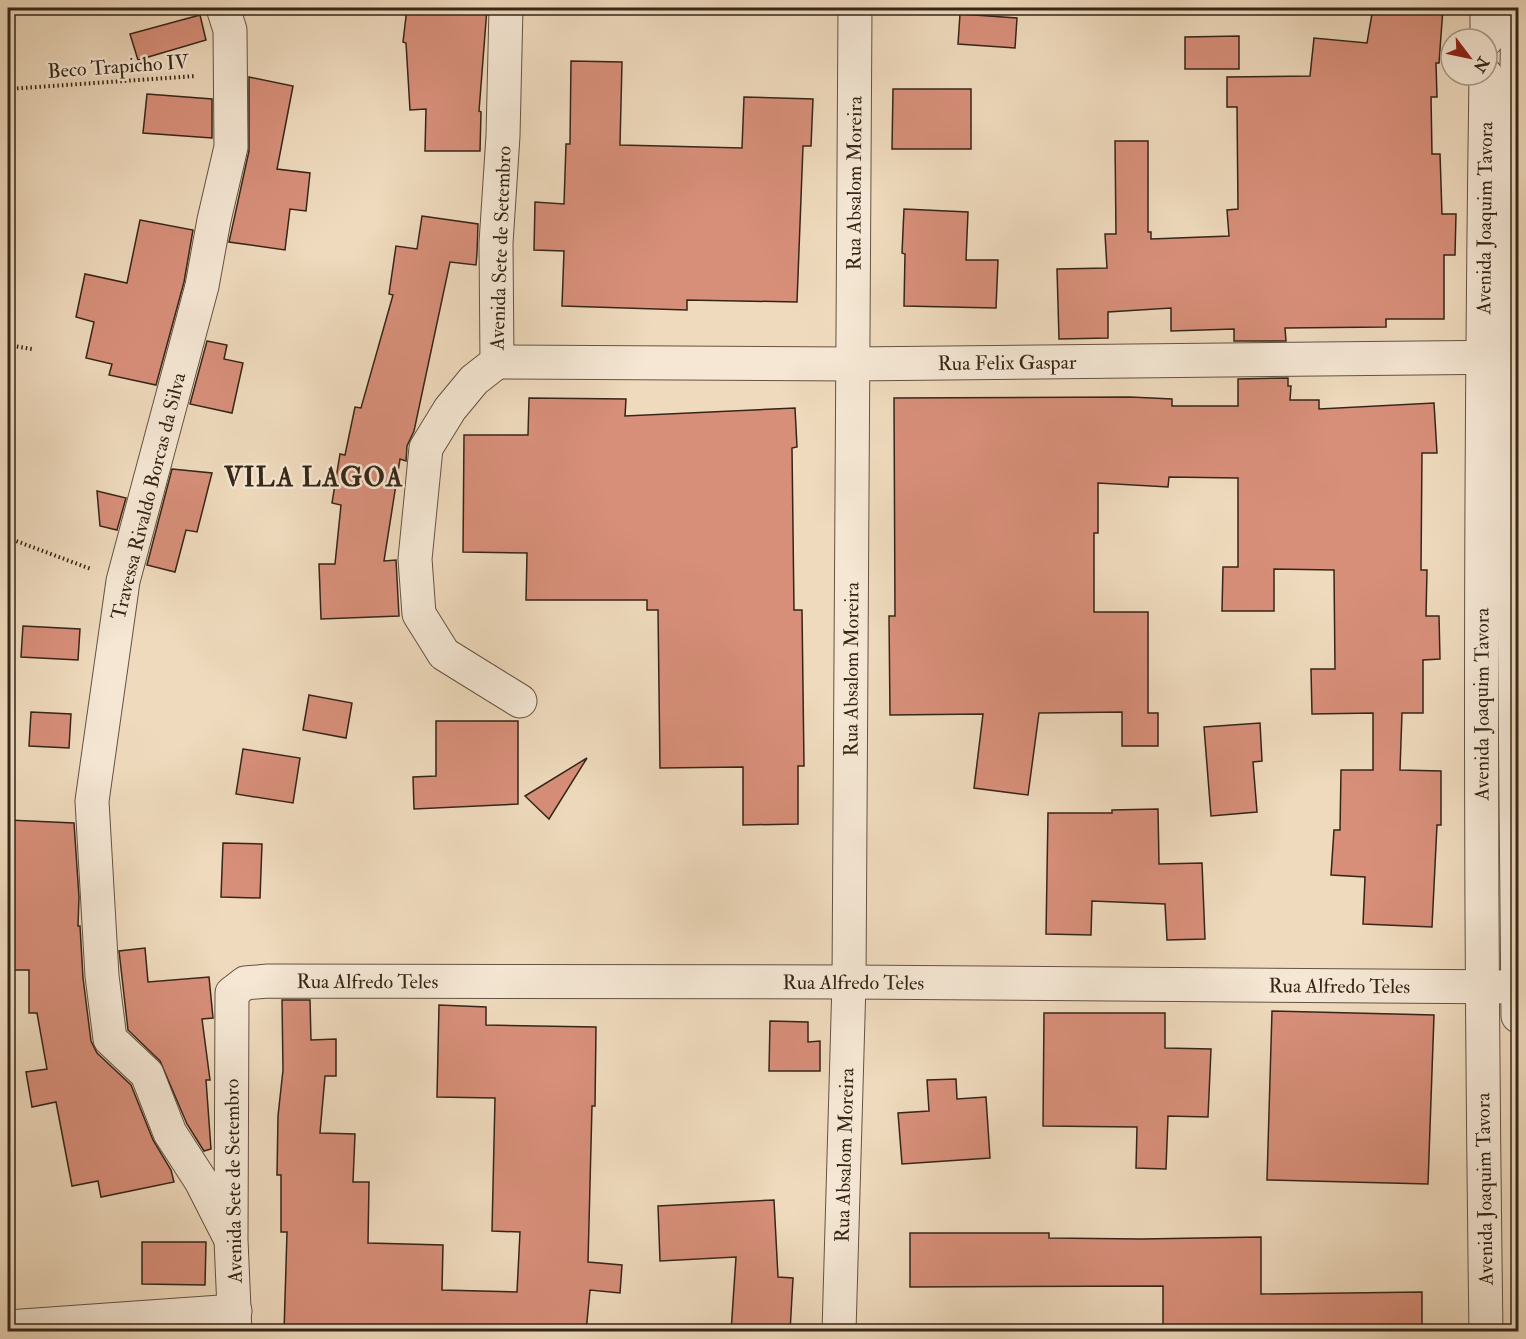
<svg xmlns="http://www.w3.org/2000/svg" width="1526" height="1339" font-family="'IM FELL Double Pica',serif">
	<rect width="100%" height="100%" fill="#efdabd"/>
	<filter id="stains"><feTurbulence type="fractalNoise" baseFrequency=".00333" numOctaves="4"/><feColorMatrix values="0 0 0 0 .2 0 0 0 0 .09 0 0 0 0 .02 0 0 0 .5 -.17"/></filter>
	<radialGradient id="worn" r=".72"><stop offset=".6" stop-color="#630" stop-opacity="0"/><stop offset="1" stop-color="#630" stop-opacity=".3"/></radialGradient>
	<g fill="#d88f7a" stroke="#352618" stroke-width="1.5">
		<path d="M407,8h80l-8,103 2,1 -1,39h-55l1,-42 -16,1 -4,-67 -3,-1z"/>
		<path d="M1373,8h70l-4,55h-3l1,34h-6l1,57h8l2,60h14l-1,41h-11v64h-58v8l-101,1 1,13h-52v-12l-63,2v-23l-63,4v26l-49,1 -2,-70 50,-1 -2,-34h11l-1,-93h33v91h3v7l78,-3 -2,-26 11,-1 -1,-102h-10v-30l83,-1 4,-38 53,5z"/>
		<path d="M960,14l57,4 -2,30 -57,-4z"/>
		<path d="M200,15l6,25 -68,20 -8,-26z"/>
		<path d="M1239,36v33h-54v-32z"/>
		<path d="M571,61l51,1 -2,83 122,3 2,-51 69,2 -2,47h-8l-6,156 -110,-2v10l-125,-4 2,-55 -30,-1 1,-48 29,2 2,-60h4z"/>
		<path d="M249,77l44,9 -16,83 33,4 -4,38 -16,-2 -5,41 -56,-8 20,-91z"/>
		<path d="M893,89h78v60h-79z"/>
		<path d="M147,94l65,5v39l-69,-5z"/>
		<path d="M904,209l64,3 -2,48h32l-2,48 -92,-2 1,-52 -3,-1z"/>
		<path d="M422,216l56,8 -1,29 -1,12 -26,-3 -36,169 -7,15 -1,15 -6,-2 -16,102 12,-1 3,56 -78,3 -2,-55h16l6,-59 -9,-2 8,-49 5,1 10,-48 6,1 32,-113 -4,-1 7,-48 21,3z"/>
		<path d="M140,220l53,10 -9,52 -28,103 -47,-10 3,-11 -26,-6 8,-36 -18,-5 9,-43 42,9z"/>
		<path d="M207,341l20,4 -3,14 19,4 -11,50 -42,-9z"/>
		<path d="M1288,378v8h3l-1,14h29v9l115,-6 3,50h-15l-1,117h6l-1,46h13l1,43 -17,1v53h-21l-2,57 41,1v54h-4l-5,102 -69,-3 2,-47 -34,-2 3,-45h6l1,-60h32v-57l-61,1 -1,-45h24l-1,-99 -60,-1v42h-52l1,-44h15v-89l-69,-1 -1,10 -70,-4v50h-4v79h54v101h10v33h-36v-34l-83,1 -11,82 -54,-7 9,-74 -93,1 -1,-99h6l-1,-218 236,-1 42,2v7h66v-27z"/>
		<path d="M529,398l97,1 -1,17 170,-8 2,39 -5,1 2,162h8l2,156h-6v58l-55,1v-58l-83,1 -2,-158h-11v-10h-121l1,-47 -64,-1 1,-117h64z"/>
		<path d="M172,469l40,4 -15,59 -11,-2 -11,42 -28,-7z"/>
		<path d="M97,491l29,7 -9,32 -17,-4z"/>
		<path d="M23,626l57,3 -2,31 -57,-3z"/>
		<path d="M309,695l43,8 -6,35 -43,-8z"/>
		<path d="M31,712l40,2 -2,34 -40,-2z"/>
		<path d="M436,721h82v83l-104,5 -1,-32 23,-1z"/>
		<path d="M1260,723l2,38 -9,1 4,50 -46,4 -7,-89z"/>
		<path d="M243,749l57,9 -7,45 -57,-9z"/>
		<path d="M587,758l-38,61 -24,-23z"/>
		<path d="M1158,809l1,55 43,-1 3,76 -38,1 -2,-36 -73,-3 -1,34 -45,-1 2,-121h64v-3z"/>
		<path d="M8,820l66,3 5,74 -1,29h2l3,52 8,63 6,12 34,32 22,55 18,30 3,12 -73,15 -3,-16 -26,5 -16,-84 -24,5 -6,-35 21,-3 -10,-56h-8v-43h-21z"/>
		<path d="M223,843l39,1 -2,54 -39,-1z"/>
		<path d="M145,948l3,34 61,-5 4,41 -11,1 8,61h-4l5,69 -7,2 -17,-27 -27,-63 -32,-31 -9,-79z"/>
		<path d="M282,1000h28l1,40 25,-1v37h-11l-5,57 35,1 -2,48h16l-1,61 75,2 -1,45 75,2 3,-60 -28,-1 3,-133 -58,-1 2,-92 47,2v18l110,2 -1,79h-3l-4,156 34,3 -2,28 -30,-3 -4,42h-302l3,-100h-6v-57h-4l1,-59 5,-46z"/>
		<path d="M1272,1011l162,4 -6,169 -161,-4z"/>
		<path d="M1044,1013h121v35l46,1 -3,68 -40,-1 -2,53 -30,-1 1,-41 -94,-1z"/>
		<path d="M770,1021l38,1v20l12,-1v30h-51z"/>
		<path d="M956,1079l1,20 29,-2 4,61 -88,6 -4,-51 31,-2 -2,-31z"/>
		<path d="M774,1200l4,77 15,1 -3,54h-59l5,-75 -76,4 -2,-55z"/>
		<path d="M910,1233h139v5l92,1 120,-2v57l161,-2v40h-259v-46l-253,1z"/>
		<path d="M142,1242h64l-1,43 -63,-1z"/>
	</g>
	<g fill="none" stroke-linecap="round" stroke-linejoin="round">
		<g stroke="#645341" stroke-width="35">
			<g id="minor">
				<path d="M223,8l7,22 1,117 -17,73 -12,66 -79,295 -31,220 10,175 8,63 37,35 23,59 31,48 28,55"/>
				<path d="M506,8l-3,128 -7,107 1,119 -23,18 -24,29 -24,39 -11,111 4,55 25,40 76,47"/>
				<path d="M1518,8l-6,349 6,659"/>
				<path d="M1487,39v-31"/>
				<path id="s1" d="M497,362l355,2 666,-7"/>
				<path d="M8,1327l227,-16"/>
				<path id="s2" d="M235,1332l-4,-92 1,-247 13,-10 23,-2 581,1 669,5"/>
				<path id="s3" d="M1486,1332c-6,-419 -6,-838 0,-1257"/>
			</g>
		</g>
		<g stroke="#645341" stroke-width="35">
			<g id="tertiary">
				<path id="s4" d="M839,1332l10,-350 6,-974"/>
			</g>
		</g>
		<g stroke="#352618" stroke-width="4" stroke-dasharray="1.5 3" stroke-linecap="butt">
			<path d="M8,89l188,-13"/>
			<path d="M8,345l24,4"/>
			<path d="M8,538l83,31"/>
		</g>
		<use href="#minor" stroke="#f5e7d4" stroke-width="33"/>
		<use href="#tertiary" stroke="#f5e7d4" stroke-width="33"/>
	</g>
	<g text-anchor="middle" stroke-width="5" stroke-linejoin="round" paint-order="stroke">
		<g font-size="20" fill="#352618" stroke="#f5e7d4">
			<text transform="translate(118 66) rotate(-4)" y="7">Beco Trapicho IV</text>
			<text dy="7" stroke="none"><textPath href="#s4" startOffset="1149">Rua Absalom Moreira</textPath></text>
			<text dy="7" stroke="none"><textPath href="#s3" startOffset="1114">Avenida Joaquim Tavora</textPath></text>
			<text transform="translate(500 248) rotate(-88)" y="7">Avenida Sete de Setembro</text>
			<text dy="7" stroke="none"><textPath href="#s1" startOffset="510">Rua Felix Gaspar</textPath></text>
			<text transform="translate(148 496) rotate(-76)" y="7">Travessa Rivaldo Borcas da Silva</text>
			<text dy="7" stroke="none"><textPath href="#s4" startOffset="663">Rua Absalom Moreira</textPath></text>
			<text dy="7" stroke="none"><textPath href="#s3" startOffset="628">Avenida Joaquim Tavora</textPath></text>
			<text dy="7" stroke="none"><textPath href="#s2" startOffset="478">Rua Alfredo Teles</textPath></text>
			<text dy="7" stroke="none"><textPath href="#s2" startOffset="964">Rua Alfredo Teles</textPath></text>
			<text dy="7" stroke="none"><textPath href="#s2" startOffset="1450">Rua Alfredo Teles</textPath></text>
			<text dy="7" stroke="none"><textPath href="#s4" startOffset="177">Rua Absalom Moreira</textPath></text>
			<text transform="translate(233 1181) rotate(-91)" y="7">Avenida Sete de Setembro</text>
			<text transform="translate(1484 1189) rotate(-91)" y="7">Avenida Joaquim Tavora</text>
		</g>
		<g font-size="26" font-weight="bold" letter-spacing="1.5" fill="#352618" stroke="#f5e7d4">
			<text x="314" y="486">VILA LAGOA</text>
		</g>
	</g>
	<rect width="1526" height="1339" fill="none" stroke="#efdabd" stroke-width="30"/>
	<rect x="9" y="9" width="1508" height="1321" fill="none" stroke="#352618" stroke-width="3"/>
	<rect x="15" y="15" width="1496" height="1309" fill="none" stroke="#352618" stroke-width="1.5"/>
	<g transform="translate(1469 57) rotate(122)"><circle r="28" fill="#f5e7d4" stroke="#a89a89" stroke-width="1.5"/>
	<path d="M0-4.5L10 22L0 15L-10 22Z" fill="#8f2418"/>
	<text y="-9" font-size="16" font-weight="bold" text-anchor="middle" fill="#352618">N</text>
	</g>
	<rect width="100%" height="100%" filter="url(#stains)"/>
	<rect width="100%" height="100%" fill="url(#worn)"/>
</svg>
